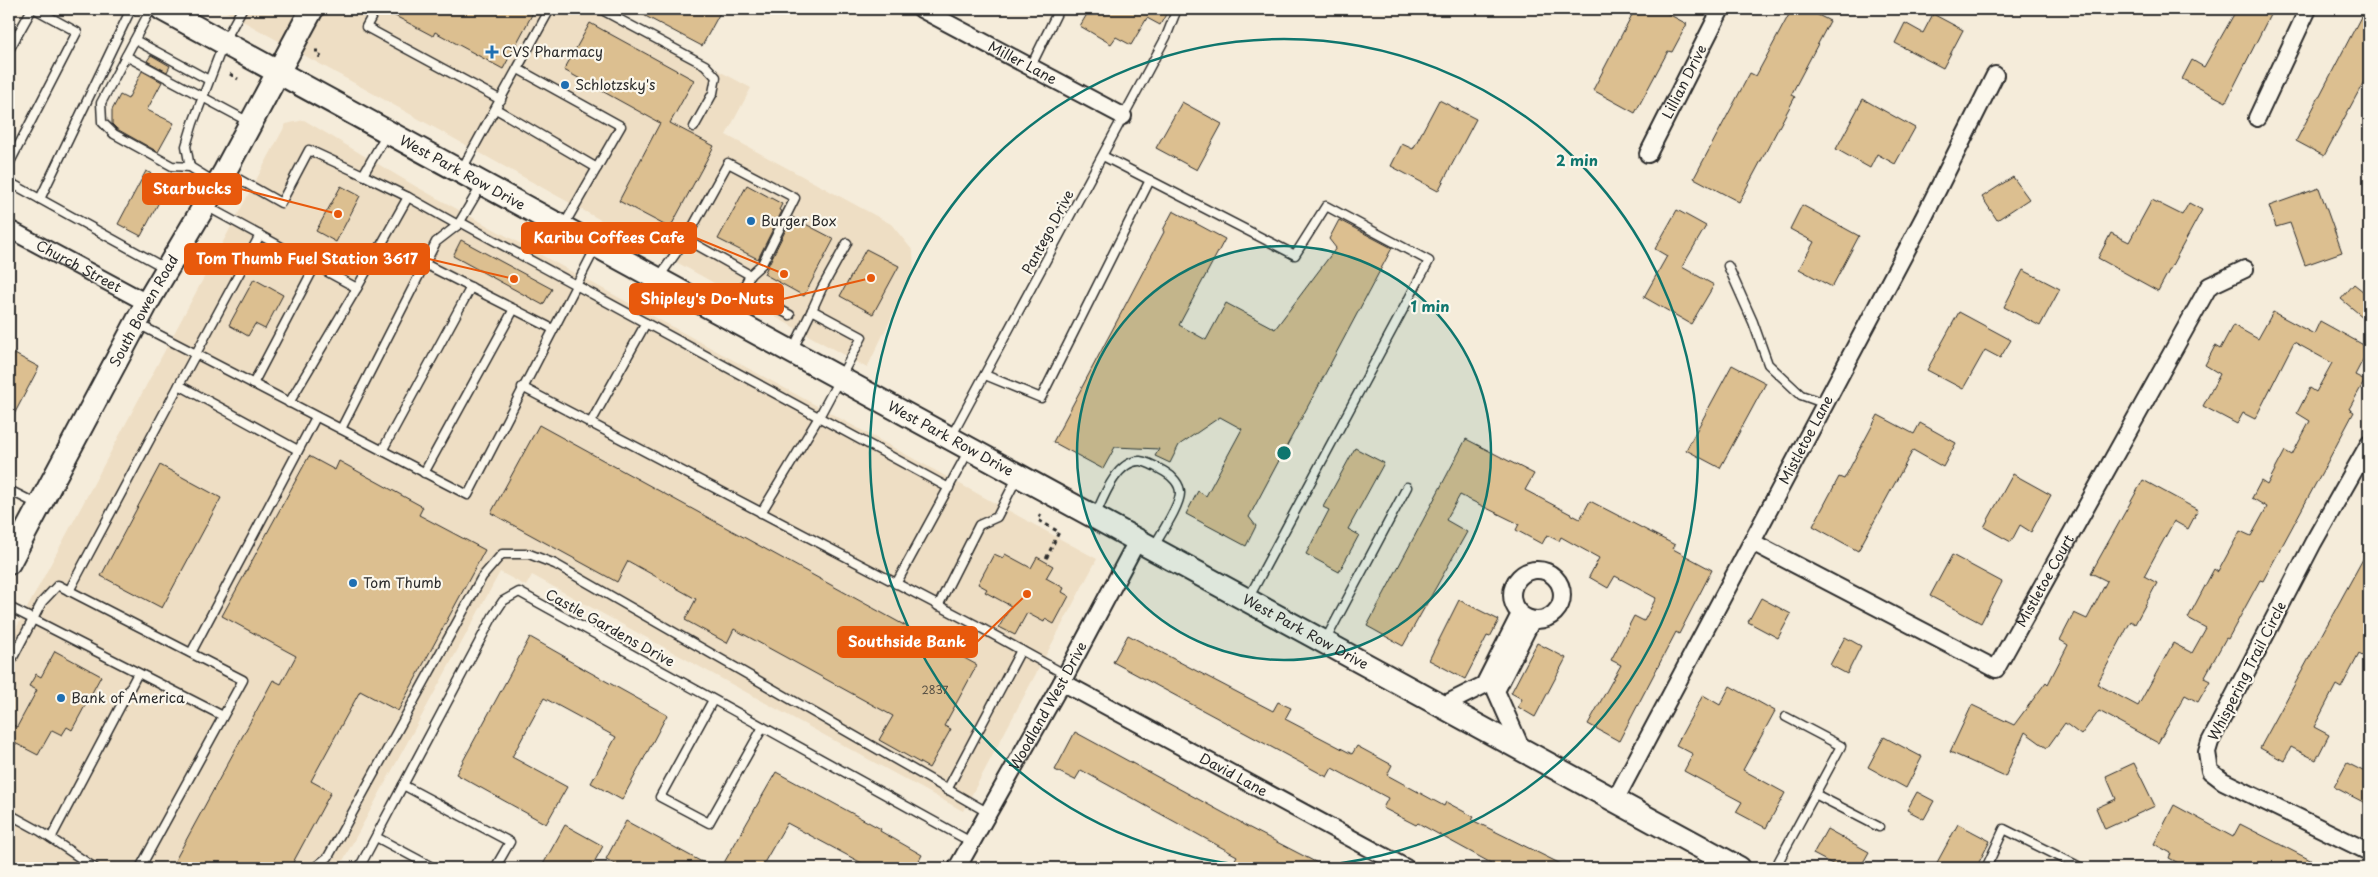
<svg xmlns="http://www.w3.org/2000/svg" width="2378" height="877" font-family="'Playpen Sans',sans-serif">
	<rect width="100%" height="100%" fill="#f5ecda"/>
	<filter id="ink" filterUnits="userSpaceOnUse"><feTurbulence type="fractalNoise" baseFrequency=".02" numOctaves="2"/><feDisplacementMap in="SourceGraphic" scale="10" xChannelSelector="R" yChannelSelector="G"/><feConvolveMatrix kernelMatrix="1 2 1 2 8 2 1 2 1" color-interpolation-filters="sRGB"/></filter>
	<g filter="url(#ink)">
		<g fill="#eedec4">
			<path d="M221,9h382l148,79 -25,47 165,89 22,27 1,20 -47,97z"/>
			<path d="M304,120l111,66 682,373 -134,252 -431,-236 -6,11 -26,-14 -161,296h-330v-226l277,-518z"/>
		</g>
		<g fill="#dcbf90" stroke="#2b2b2b">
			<path d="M382,9h153l-32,60 -68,-37 -2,4z"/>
			<path d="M632,9h90l-20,37z"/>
			<path d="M1090,9h79l-9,16 -13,-7 -16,27 -15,-8 -5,7 -31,-18z"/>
			<path d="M1635,9h24l28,15 -15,28 -4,-1 -33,62 -42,-23z"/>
			<path d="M1792,9h14l24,12 -39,74 4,2 -56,105 -45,-24 56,-105 6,3z"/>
			<path d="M2237,9h36l-47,93 -44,-23 10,-19 12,7z"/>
			<path d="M2365,9h4v63l-45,84 -28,-15z"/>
			<path d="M1933,14l30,16 -20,38 -48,-25 10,-20 18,10z"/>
			<path d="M590,23l104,57 -24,43 44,23 -44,82 -51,-27 41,-78 -96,-53z"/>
			<path d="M151,55l19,11 -3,6 -20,-11z"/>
			<path d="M142,71l20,11 -15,28 27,13 -16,29 -41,-23 -5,-5v-14l8,-15 8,4z"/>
			<path d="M1863,99l52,29 -20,36 -18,-10 -7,14 -34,-19z"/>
			<path d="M1439,100l37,19 -38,72 -47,-25 11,-22 11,5z"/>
			<path d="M1182,102l40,22 -25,46 -41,-22z"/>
			<path d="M146,171l23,12 -28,53 -23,-12z"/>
			<path d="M2013,177l16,22 -32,21 -15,-23z"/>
			<path d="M747,185l35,19 -3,6 3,1 -24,48 -40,-20z"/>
			<path d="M341,186l19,10 -24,46 -20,-11z"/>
			<path d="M2319,188l23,64 -37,13 -15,-42 -14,4 -7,-21z"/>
			<path d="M2152,200l30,15 7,-12 13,7 -44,81 -60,-33 13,-25 18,9z"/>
			<path d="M1802,205l57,31 -27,51 -33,-18 15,-27 -24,-13z"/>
			<path d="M1677,210l29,16 -24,41 32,18 -23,39 -47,-27 23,-41 -12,-7z"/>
			<path d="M1173,211l52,28 -46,86 27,15 20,-37 49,26 61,-81 -7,-9 10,-19 53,28 -143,269 7,9 -10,20 -60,-32 12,-23 8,5 36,-67 -22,-12 -41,28 -9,18 -15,-7 4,-7 -44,-2 -12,22 -50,-27 111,-210 -1,-2z"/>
			<path d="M792,217l42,22 -30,57 -40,-22z"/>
			<path d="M461,240l91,49 -9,16 -90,-49z"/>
			<path d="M866,249l33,17 -26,48 -33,-18z"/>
			<path d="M2023,270l37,19 -20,37 -36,-19z"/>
			<path d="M254,279l29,16 -18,34 -10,-5 -7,12 -19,-11z"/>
			<path d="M2354,284l15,12v26l-28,-23z"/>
			<path d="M1959,312l52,28 -11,18 -15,-8 -22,39 -36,-19z"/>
			<path d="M2273,312l41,22 6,-13 49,27 -14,27 10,5 -16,29 5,3 -26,49 -65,120 -3,-1 -32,59 -2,-1 -22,40 6,3 -12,21 -13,-7 -27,48 -59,-32 -18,24 -16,-12 -18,25 -22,-16 -20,45 -55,-25 22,-47 42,20 32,-43 2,2 20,-39 -8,-5 14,-27 13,6 20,-38 -16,-8 52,-93 55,30 -10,19 -14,-8 -30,55 13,7 -22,41 -4,-3 -34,63 41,22 35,-63 19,10 14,-25 -18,-10 26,-49 4,3 22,-41 11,5 16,-29 -15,-9 9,-17 6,4 18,-34 7,4 18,-34 -13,-8 13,-25 6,4 16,-29 -38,-21 -39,77 -12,-6 -6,11 -34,-18 17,-32 -15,-9 10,-19 5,3 13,-24 25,14z"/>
			<path d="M9,351l30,16 -30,57z"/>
			<path d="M1732,365l34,18 -46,85 -34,-18z"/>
			<path d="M1878,415l36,19 6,-11 36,20 -13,24 -30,-17 -55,101 -45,-25 26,-49 5,2z"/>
			<path d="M539,425l438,240 -33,61 7,3 -22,39 -50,-28 14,-24 -159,-87 -7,14 -42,-23 11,-21 -68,-38 -11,21 -126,-69z"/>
			<path d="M1466,439l68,35 -9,16 55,29 10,-18 85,44 -2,4 39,21 -33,64 -3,-2 -57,109 -31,-17 33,-59 -10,-5 23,-44 10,5 12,-23 -41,-22 -7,12 -19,-11 10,-19 -38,-21 -2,4 -12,-6 -5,9 -26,-14 3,-6 -59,-29 -14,25 21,12 -64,114 -36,-20z"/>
			<path d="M1355,448l29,15 -36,66 11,6 -20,37 -33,-18 23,-44 -6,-3z"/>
			<path d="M309,456l26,14 4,-9 84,46 -4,8 66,35 -87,161 -38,-20 -49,90 20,11 -41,76h-119l102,-188 8,4 15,-28 -74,-40z"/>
			<path d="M160,465l61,33 -59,110 -61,-32z"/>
			<path d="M2013,474l38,21 -20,37 -11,-7 -9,17 -27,-15z"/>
			<path d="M2369,548v69l-7,13 7,4v13l-5,10 -5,-3 -18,34 -5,-3 -22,42 15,8 -13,25 -25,-13 -7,14 -24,-13z"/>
			<path d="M994,554l9,4 2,-4 26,14 6,-11 16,9 -7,12 18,10 -2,4 7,4 -15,28 -9,-5 -1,3 -17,-9 -12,22 -16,-8 12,-21 -26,-14 2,-3 -9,-5z"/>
			<path d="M1952,555l50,27 -21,41 -51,-27z"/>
			<path d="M1761,598l30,16 -13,24 -30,-16z"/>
			<path d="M1459,600l40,20 -9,17 -3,-1 -22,43 -36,-19z"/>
			<path d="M1128,635l145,76 5,-9 13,6 -6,11 67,35 5,-8 35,19 -5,10 57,31 2,-4 28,15 -2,3 97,48h-69l-82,-45 -2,2 -33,-17 5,-10 -56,-30 -5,9 -214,-115z"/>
			<path d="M530,637l37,21 -1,1 101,56 -45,85 -31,-17 25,-46 -72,-39 -32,59 55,30 -21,37 -90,-50z"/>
			<path d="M1845,637l16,9 -14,28 -17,-9z"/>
			<path d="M1537,643l29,15 -31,59 -17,-10 4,-8 -11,-6z"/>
			<path d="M55,651l46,25 -29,54 -5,-3 -5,8 -10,-5 -14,25 -29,-15v-17l8,4 20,-37 -8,-4 7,-12 5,3z"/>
			<path d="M1730,686l45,25 -32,59 42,23 -19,35 -30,-16 6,-10 -58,-31 9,-17 -17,-9 27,-50 17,10z"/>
			<path d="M1075,732l167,91v1l85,44h-85l-9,-5 4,-7 -156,-86 -6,10 -20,-10z"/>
			<path d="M1884,737l38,20 -16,31 -38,-21z"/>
			<path d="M2134,763l21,43 -50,23 -9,-21 20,-9 -10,-23z"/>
			<path d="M2347,763l22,11v31l-35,-18z"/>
			<path d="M776,772l105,57 -1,2 42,24 -7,13h-44l-84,-45 -26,45h-40z"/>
			<path d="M1917,792l17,9 -10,18 -17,-9z"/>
			<path d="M2174,805l59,32 7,-13 86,44h-138l-19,-10 2,-5 -17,-9z"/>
			<path d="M626,821l87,47h-90l-17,-9z"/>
			<path d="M1958,824l32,17 -14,27h-42z"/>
			<path d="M565,825l38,21 -12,22h-50z"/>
			<path d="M1827,829l42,23 -9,16h-20l-27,-14z"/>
		</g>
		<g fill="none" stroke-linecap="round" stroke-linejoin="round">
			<g stroke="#2b2b2b" stroke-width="11">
				<g id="service">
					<path d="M151,9l-50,94 1,19 12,12 58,32 18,1 26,16"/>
					<path d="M376,9l-10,18 135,73"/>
					<path d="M600,9l105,56 11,12 -3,16 -19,34"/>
					<path d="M135,40l74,40"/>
					<path d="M9,50l23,-41"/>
					<path d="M126,56l123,66"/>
					<path d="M1031,66l28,-57"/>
					<path d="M518,69l103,57 -57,99"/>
					<path d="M496,109l101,59"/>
					<path d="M1103,156l192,99 31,-49 103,55 -181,338"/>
					<path d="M9,164l68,-132 -42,-23"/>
					<path d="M190,167l-4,-21 7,-23 31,-81 18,-33"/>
					<path d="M462,169l88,-160"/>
					<path d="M226,172l55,31 28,-53 54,25"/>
					<path d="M9,182l156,86"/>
					<path d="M408,197l50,28 23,-39"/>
					<path d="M40,199l91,-190"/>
					<path d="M206,206l151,82 51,-91 -45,-22 23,-40"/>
					<path d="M460,222l489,266"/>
					<path d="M260,235l-81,150 119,65"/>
					<path d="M686,239l42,-76 67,35 -33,66 -12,11"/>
					<path d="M425,264l128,65"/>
					<path d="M1728,266l25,56 15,42 33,31 25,9"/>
					<path d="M659,277l27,-38 64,36 -21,40"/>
					<path d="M742,290l48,25"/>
					<path d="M138,324l330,171 128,-248"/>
					<path d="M792,351l20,-41"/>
					<path d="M985,375l56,23 109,-218"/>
					<path d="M253,384l62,-118"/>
					<path d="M522,387l452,237 92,51"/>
					<path d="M289,403l68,-115"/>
					<path d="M590,424l56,-101"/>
					<path d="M341,429l95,-187 22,-17"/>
					<path d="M951,437l215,-400 11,-28"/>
					<path d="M382,451l89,-164"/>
					<path d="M424,473l90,-164"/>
					<path d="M9,490l28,14"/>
					<path d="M761,513l58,-96 43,-80 -50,-27 10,-22 25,-45"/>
					<path d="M1096,514c7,-16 21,-54 44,-53 9,1 18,7 25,11 7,4 15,12 15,21 0,13 -20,42 -27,55"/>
					<path d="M896,584l73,-134"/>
					<path d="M69,591l110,-206"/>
					<path d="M938,606l41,-81 18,-8 20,-39"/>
					<path d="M9,607l214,109"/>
					<path d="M1325,641l82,-154"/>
					<path d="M191,653l125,-236"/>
					<path d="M9,665l33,-63 16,-17 185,95 -103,188"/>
					<path d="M713,700l-53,97 49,26 54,-96"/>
					<path d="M403,785l107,57 -15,26"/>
					<path d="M947,790l74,-140"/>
					<path d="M1815,794l64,33"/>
					<path d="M9,814l31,17 55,37"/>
					<path d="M376,837l58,31"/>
					<path d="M51,838l87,-165"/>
					<path d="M314,868l14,-11 154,-280 20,-23h27l26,10 432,248"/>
					<path d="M359,868l134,-252 10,-15 16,-9 452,250"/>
					<path d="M1775,868l66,-122 -55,-29"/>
					<path d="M1986,868l18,-39 74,37 -2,2"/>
				</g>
			</g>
			<g stroke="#2b2b2b" stroke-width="20">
				<g id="minor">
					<path id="s1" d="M921,9l202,107"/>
					<path d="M2257,118l51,-109"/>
					<path id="s2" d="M1648,154l73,-145"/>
					<path id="s3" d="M9,229l138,74"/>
					<path d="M2369,444l-56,99 -103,199 -3,10 3,19 13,10 146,71"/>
					<path id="s4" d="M1752,542l244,127 213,-383 36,-17"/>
					<circle cx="1537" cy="595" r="25"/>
					<path id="s5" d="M1062,682l344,186"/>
					<path d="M1440,707l44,-22 36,-71"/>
					<path d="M1523,752l-27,-61 36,-71"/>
					<path id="s6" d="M1614,802l309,-583 72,-144"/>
					<path id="s7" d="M957,868l105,-186 75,-141"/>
				</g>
			</g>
			<g stroke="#2b2b2b" stroke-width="26">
				<g id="secondary">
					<path id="s8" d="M162,9l1577,859"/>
					<path id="s9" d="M9,563l138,-260 78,-132 87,-162"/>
				</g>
			</g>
			<g stroke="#2b2b2b" stroke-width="3" stroke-dasharray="4 4" stroke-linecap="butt">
				<path d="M315,51h3"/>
				<path d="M319,58l2,-3"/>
				<path d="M230,74l8,5"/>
				<path d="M1041,514l-3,6 21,12 -14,29"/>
			</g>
			<use href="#service" stroke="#fbf7ec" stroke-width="8"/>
			<use href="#minor" stroke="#fbf7ec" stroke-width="16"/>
			<use href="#secondary" stroke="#fbf7ec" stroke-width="22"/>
		</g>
	</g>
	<circle cx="1284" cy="453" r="207" fill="#0f766e" fill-opacity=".12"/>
	<g fill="none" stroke="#0f766e" stroke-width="2.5">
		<circle cx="1284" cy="453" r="207"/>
		<circle cx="1284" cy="453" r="414"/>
	</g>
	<g fill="#1f6fb2" stroke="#fbf7ec" stroke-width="2">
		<path d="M489.5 44.5h5v5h5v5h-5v5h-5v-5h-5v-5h5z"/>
		<circle cx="565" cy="85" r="5"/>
		<circle cx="751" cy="221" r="5"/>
		<circle cx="353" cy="583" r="5"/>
		<circle cx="61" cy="698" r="5"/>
	</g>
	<g text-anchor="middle" stroke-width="4.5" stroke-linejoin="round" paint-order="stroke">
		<g font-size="11" fill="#575044">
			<text x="935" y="694">2837</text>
		</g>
		<g font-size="14" fill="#2b2b2b" stroke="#fbf7ec" text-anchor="start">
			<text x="502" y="57">CVS Pharmacy</text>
			<text x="575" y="90">Schlotzsky's</text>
			<text x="761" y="226">Burger Box</text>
			<text x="363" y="588">Tom Thumb</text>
			<text x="71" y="703">Bank of America</text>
		</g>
		<g font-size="14" fill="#2b2b2b" stroke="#fbf7ec">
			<text dy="5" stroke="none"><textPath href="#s1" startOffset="115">Miller Lane</textPath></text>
			<text dy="5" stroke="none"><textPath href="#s2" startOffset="81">Lillian Drive</textPath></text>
			<text dy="5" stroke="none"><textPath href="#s8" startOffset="342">West Park Row Drive</textPath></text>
			<text transform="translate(1048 232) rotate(-62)" y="5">Pantego Drive</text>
			<text dy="5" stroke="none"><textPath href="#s3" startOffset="79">Church Street</textPath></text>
			<text dy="5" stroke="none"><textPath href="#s9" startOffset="286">South Bowen Road</textPath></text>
			<text dy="5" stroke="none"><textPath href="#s8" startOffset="898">West Park Row Drive</textPath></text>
			<text dy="5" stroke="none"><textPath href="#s6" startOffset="410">Mistletoe Lane</textPath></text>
			<text dy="5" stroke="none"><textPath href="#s4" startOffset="376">Mistletoe Court</textPath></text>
			<text transform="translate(610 628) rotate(29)" y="5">Castle Gardens Drive</text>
			<text dy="5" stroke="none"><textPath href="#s8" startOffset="1302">West Park Row Drive</textPath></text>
			<text transform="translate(2247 671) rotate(-63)" y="5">Whispering Trail Circle</text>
			<text dy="5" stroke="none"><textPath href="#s7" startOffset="186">Woodland West Drive</textPath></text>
			<text dy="5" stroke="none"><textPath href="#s5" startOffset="195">David Lane</textPath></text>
		</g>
	</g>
	<circle cx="1284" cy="453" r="8" fill="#0f766e" stroke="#fbf7ec" stroke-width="2.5"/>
	<g font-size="15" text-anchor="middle" font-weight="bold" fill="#0f766e" stroke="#fbf7ec" stroke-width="4.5" stroke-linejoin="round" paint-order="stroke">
		<text x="1577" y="166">2 min</text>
		<text x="1430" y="312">1 min</text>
	</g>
	<path fill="none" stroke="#e8590c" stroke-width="2" d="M338 214L241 189M784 274L696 238M514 279L429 259M871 278L783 299M1027 594L977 642"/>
	<g fill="#e8590c" stroke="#fbf7ec" stroke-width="2">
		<circle cx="338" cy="214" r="5"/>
		<circle cx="784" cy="274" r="5"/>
		<circle cx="514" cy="279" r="5"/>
		<circle cx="871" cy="278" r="5"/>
		<circle cx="1027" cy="594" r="5"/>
	</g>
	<g fill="#e8590c" stroke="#e8590c" stroke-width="2">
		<rect x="143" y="174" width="98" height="30" rx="5"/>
		<rect x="522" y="223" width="174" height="30" rx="5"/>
		<rect x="185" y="244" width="244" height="30" rx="5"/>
		<rect x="630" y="284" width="153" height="30" rx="5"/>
		<rect x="838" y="627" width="139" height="30" rx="5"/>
	</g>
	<g font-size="15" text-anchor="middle" font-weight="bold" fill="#fff">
		<text x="192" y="194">Starbucks</text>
		<text x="609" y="243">Karibu Coffees Cafe</text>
		<text x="307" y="264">Tom Thumb Fuel Station 3617</text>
		<text x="707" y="304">Shipley's Do-Nuts</text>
		<text x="907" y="647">Southside Bank</text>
	</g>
	<rect width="2378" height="877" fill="none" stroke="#fbf7ec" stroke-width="30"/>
	<rect x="15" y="15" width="2348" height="847" fill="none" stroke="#2b2b2b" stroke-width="2" filter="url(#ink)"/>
</svg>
